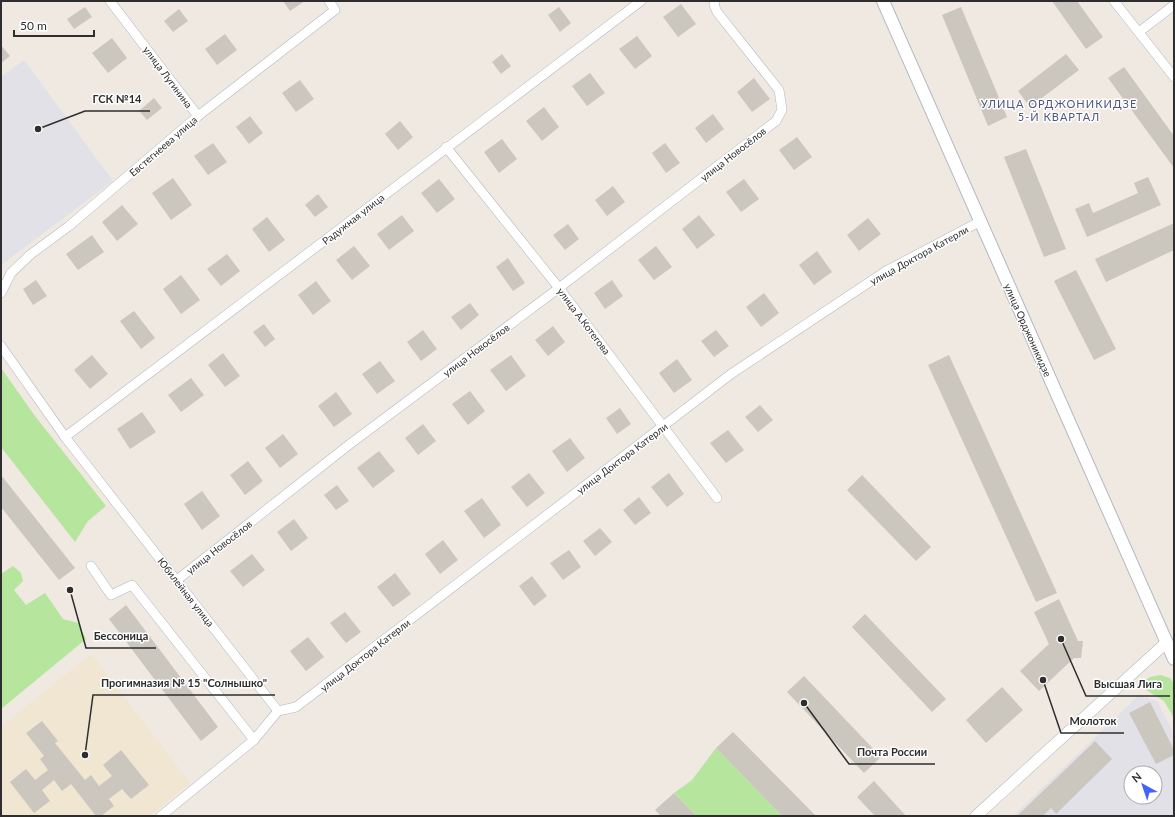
<svg xmlns="http://www.w3.org/2000/svg" width="1175" height="817" font-family="Lato,sans-serif">
	<rect width="100%" height="100%" fill="#efe9e1"/>
	<g fill="#e3e1e8" fill-rule="evenodd">
		<path d="M24,60l89,121 -112,84v-188z"/>
		<path d="M1139,695l18,6 17,33v82h-161zM1131,773h24v24h-24z"/>
	</g>
	<path fill="#f0e6d1" d="M91,654l99,129 -40,33h-149v-89z"/>
	<g fill="#b6e59e">
		<path d="M1,368l34,48 71,90 -18,15 -13,21 -74,-95z"/>
		<path d="M13,566l8,7 2,8 -9,9 12,15 19,-12 18,26 15,4 8,16 -85,70v-135z"/>
		<path d="M1160,675l10,3 4,6v34l-10,-17 -26,-16 12,-8z"/>
		<path d="M716,748l66,68h-85l-23,-23 18,-13z"/>
	</g>
	<g fill="#cbc7bf">
		<path d="M283,1h22l-15,10z"/>
		<path d="M1052,1h25l26,36 -17,12z"/>
		<path d="M681,4l15,20 -18,13 -15,-20z"/>
		<path d="M85,7l7,10 -18,12 -7,-10z"/>
		<path d="M559,7l12,16 -11,9 -12,-17z"/>
		<path d="M961,7l46,110 -19,9 -46,-111z"/>
		<path d="M179,9l9,12 -15,11 -9,-11z"/>
		<path d="M225,34l12,16 -20,15 -12,-16z"/>
		<path d="M637,36l15,20 -17,13 -16,-20z"/>
		<path d="M112,38l15,20 -19,15 -16,-20z"/>
		<path d="M1,45l9,11 -9,7z"/>
		<path d="M502,54l9,12 -10,8 -9,-12z"/>
		<path d="M1066,54l13,16 -49,37 -12,-16z"/>
		<path d="M1124,67l50,69v32l-66,-90z"/>
		<path d="M590,73l15,20 -18,13 -15,-20z"/>
		<path d="M754,78l16,21 -18,13 -15,-20z"/>
		<path d="M300,80l14,19 -18,13 -14,-19z"/>
		<path d="M154,98l8,10 -15,12 -8,-9z"/>
		<path d="M544,107l15,20 -17,14 -16,-20z"/>
		<path d="M713,114l11,15 -18,14 -11,-15z"/>
		<path d="M250,116l13,17 -14,11 -13,-17z"/>
		<path d="M400,121l13,16 -15,13 -13,-16z"/>
		<path d="M797,137l15,20 -18,13 -15,-20z"/>
		<path d="M502,139l15,20 -18,14 -15,-21z"/>
		<path d="M213,143l14,19 -19,13 -14,-19z"/>
		<path d="M665,143l15,20 -14,10 -14,-20z"/>
		<path d="M1026,149l40,100 -22,8 -40,-100z"/>
		<path d="M1148,177l13,28 -74,32 -12,-28 14,-6 4,10 45,-20 -4,-10z"/>
		<path d="M173,178l19,27 -21,15 -19,-27z"/>
		<path d="M439,179l16,20 -18,14 -16,-20z"/>
		<path d="M744,179l15,20 -18,13 -15,-20z"/>
		<path d="M613,186l12,16 -18,14 -12,-16z"/>
		<path d="M318,194l10,13 -13,10 -10,-12z"/>
		<path d="M122,205l16,19 -21,17 -15,-19z"/>
		<path d="M402,215l12,16 -25,19 -12,-16z"/>
		<path d="M699,215l16,20 -18,14 -15,-20z"/>
		<path d="M267,217l18,23 -16,12 -17,-23z"/>
		<path d="M868,218l13,16 -22,17 -12,-16z"/>
		<path d="M1174,223v27l-68,32 -11,-23z"/>
		<path d="M568,224l11,15 -14,11 -12,-15z"/>
		<path d="M92,235l12,17 -26,18 -12,-16z"/>
		<path d="M354,246l16,20 -18,14 -16,-20z"/>
		<path d="M656,246l16,21 -18,13 -16,-20z"/>
		<path d="M817,251l15,21 -18,13 -15,-20z"/>
		<path d="M227,254l13,17 -19,15 -14,-17z"/>
		<path d="M508,258l17,25 -12,8 -17,-24z"/>
		<path d="M1076,270l40,79 -22,11 -40,-79z"/>
		<path d="M181,275l19,25 -19,14 -18,-25z"/>
		<path d="M36,280l11,16 -14,9 -10,-16z"/>
		<path d="M612,280l11,16 -18,13 -11,-16z"/>
		<path d="M316,281l15,20 -18,14 -15,-20z"/>
		<path d="M764,293l15,20 -18,14 -15,-20z"/>
		<path d="M470,303l9,12 -18,15 -10,-13z"/>
		<path d="M134,311l21,27 -14,11 -21,-28z"/>
		<path d="M264,324l11,15 -10,8 -12,-15z"/>
		<path d="M553,326l12,16 -17,14 -13,-16z"/>
		<path d="M423,330l14,19 -16,12 -14,-19z"/>
		<path d="M716,330l13,16 -15,11 -13,-16z"/>
		<path d="M223,353l17,23 -15,11 -17,-22z"/>
		<path d="M92,355l16,19 -18,15 -16,-19z"/>
		<path d="M511,355l15,21 -20,15 -16,-21z"/>
		<path d="M949,355l108,238 -21,9 -108,-237z"/>
		<path d="M677,359l15,21 -18,13 -15,-20z"/>
		<path d="M380,361l15,20 -18,13 -15,-20z"/>
		<path d="M191,378l13,17 -23,17 -13,-17z"/>
		<path d="M470,391l15,20 -17,14 -16,-21z"/>
		<path d="M336,392l16,22 -18,13 -16,-21z"/>
		<path d="M760,405l13,15 -15,12 -13,-15z"/>
		<path d="M620,408l11,16 -14,10 -11,-16z"/>
		<path d="M142,412l14,20 -26,17 -13,-20z"/>
		<path d="M423,424l13,17 -18,14 -13,-17z"/>
		<path d="M728,430l16,20 -18,13 -16,-20z"/>
		<path d="M283,434l15,20 -18,14 -15,-20z"/>
		<path d="M570,438l15,20 -18,14 -15,-21z"/>
		<path d="M379,451l16,20 -22,17 -16,-20z"/>
		<path d="M248,461l15,20 -18,14 -15,-20z"/>
		<path d="M529,473l16,20 -18,14 -16,-20z"/>
		<path d="M669,473l15,21 -17,13 -16,-20z"/>
		<path d="M1,475l74,93 -16,12 -58,-73z"/>
		<path d="M862,475l69,72 -15,14 -69,-71z"/>
		<path d="M337,485l12,16 -13,9 -12,-15z"/>
		<path d="M202,491l18,25 -18,14 -18,-26z"/>
		<path d="M639,497l12,16 -16,12 -12,-15z"/>
		<path d="M482,498l19,27 -17,13 -20,-27z"/>
		<path d="M294,519l14,19 -17,13 -14,-19z"/>
		<path d="M600,528l12,14 -17,14 -12,-15z"/>
		<path d="M443,540l15,20 -18,14 -15,-20z"/>
		<path d="M569,550l12,17 -18,13 -13,-17z"/>
		<path d="M252,554l13,16 -22,17 -13,-16z"/>
		<path d="M395,573l16,21 -18,13 -16,-20z"/>
		<path d="M532,576l15,20 -13,10 -15,-20z"/>
		<path d="M1059,599l19,42h5l-2,17h-7l-35,33 -19,-20 29,-27 -15,-32z"/>
		<path d="M126,605l92,122 -17,14 -92,-122z"/>
		<path d="M345,612l16,20 -15,11 -16,-20z"/>
		<path d="M865,614l81,85 -14,13 -80,-85z"/>
		<path d="M308,637l16,20 -18,14 -16,-20z"/>
		<path d="M804,676l77,81 -17,16 -77,-81z"/>
		<path d="M1002,687l21,23 -37,33 -20,-23z"/>
		<path d="M1150,702l24,48v5l-18,9 -27,-51z"/>
		<path d="M42,721l16,20 -3,2 30,37 6,-5 8,11 13,-10 -9,-11 18,-15 28,35 -18,14 -9,-10 -13,10 5,7 -13,10h-5l-25,-32 -9,7 -8,-11 -12,10 8,11 -16,12 -24,-31 16,-13 9,11 13,-10 -8,-11 4,-3 -18,-23z"/>
		<path d="M733,732l83,84h-34l-66,-68z"/>
		<path d="M1095,741l17,18 -56,55 -5,-6 -8,8h-26z"/>
		<path d="M874,781l32,35h-31l-18,-19z"/>
		<path d="M674,793l23,23h-36l-6,-6z"/>
	</g>
	<g fill="none" stroke-linecap="round" stroke-linejoin="round">
		<g stroke="#b4b7c1" stroke-width="10">
			<g id="minor">
				<path d="M110,1l88,115"/>
				<path d="M1114,1l60,76"/>
				<path d="M1139,32l35,-27"/>
				<path d="M446,147l113,141 158,210"/>
				<path d="M1,293l10,-20 20,-19 38,-28 129,-110 137,-106 -6,-9"/>
				<path d="M1,346l64,91 213,274"/>
				<path d="M65,437l576,-436"/>
				<path d="M91,566l20,29 21,-10 122,155"/>
				<path d="M177,580l173,-136 209,-156 217,-167 6,-11 -3,-20 -62,-78 -3,-7 1,-4"/>
				<path d="M278,711l18,-4 435,-333 155,-103 93,-49"/>
				<path d="M161,816l93,-76 24,-29"/>
			</g>
		</g>
		<g stroke="#b4b7c1" stroke-width="12">
			<path id="tertiary" d="M976,816l191,-174"/>
		</g>
		<g stroke="#b4b7c1" stroke-width="14">
			<path id="secondary" d="M883,1l291,658"/>
		</g>
		<use href="#minor" stroke="#fff" stroke-width="9"/>
		<use href="#tertiary" stroke="#fff" stroke-width="11"/>
		<use href="#secondary" stroke="#fff" stroke-width="12"/>
	</g>
	<g text-anchor="middle" stroke-width="3" stroke-linejoin="round" paint-order="stroke">
		<g font-size="10" fill="#2e2e2e" stroke="#fff">
			<text transform="translate(168 77) rotate(53)" y="4">улица Лугинина</text>
			<text transform="translate(163 146) rotate(-41)" y="4">Евстегнеева улица</text>
			<text transform="translate(733 154) rotate(-38)" y="4">улица Новосёлов</text>
			<text transform="translate(353 219) rotate(-38)" y="4">Радужная улица</text>
			<text transform="translate(919 255) rotate(-29)" y="4">улица Доктора Катерли</text>
			<text transform="translate(584 321) rotate(53)" y="4">улица А.Котегова</text>
			<text transform="translate(1028 330) rotate(66)" y="4">улица Орджоникидзе</text>
			<text transform="translate(476 350) rotate(-37)" y="4">улица Новосёлов</text>
			<text transform="translate(622 458) rotate(-37)" y="4">улица Доктора Катерли</text>
			<text transform="translate(219 547) rotate(-38)" y="4">улица Новосёлов</text>
			<text transform="translate(186 592) rotate(52)" y="4">Юбилейная улица</text>
			<text transform="translate(365 655) rotate(-38)" y="4">улица Доктора Катерли</text>
		</g>
		<g font-size="11" letter-spacing="1" fill="#4d5680" stroke="#fff">
			<text x="1059" y="108">УЛИЦА ОРДЖОНИКИДЗЕ<tspan x="1059" dy="13">5-Й КВАРТАЛ</tspan></text>
		</g>
	</g>
	<path fill="none" stroke="#2e2e2e" stroke-width="1.5" d="M38 129L85 111H150M70 590L86 648H156M85 755L93 695H275M1061 639L1086 696H1170M1043 680L1061 733H1124M804 703L849 764H935"/>
	<g fill="#2e2e2e" stroke="#fff" stroke-width="1.5">
		<circle cx="38" cy="129" r="4"/>
		<circle cx="70" cy="590" r="4"/>
		<circle cx="85" cy="755" r="4"/>
		<circle cx="1061" cy="639" r="4"/>
		<circle cx="1043" cy="680" r="4"/>
		<circle cx="804" cy="703" r="4"/>
	</g>
	<g font-size="11" text-anchor="middle" font-weight="bold" fill="#2e2e2e" stroke="#fff" stroke-width="3" stroke-linejoin="round" paint-order="stroke">
		<text x="117" y="103">ГСК №14</text>
		<text x="121" y="640">Бессоница</text>
		<text x="184" y="687">Прогимназия № 15 "Солнышко"</text>
		<text x="1128" y="688">Высшая Лига</text>
		<text x="1093" y="725">Молоток</text>
		<text x="892" y="756">Почта России</text>
	</g>
	<rect width="1175" height="817" fill="none" stroke="#2e2e2e" stroke-width="4"/>
	<g transform="translate(1143 785) rotate(320)"><circle r="19" fill="#ffffff" stroke="#ababab"/>
	<path d="M0-3L7 15L0 10L-7 15Z" fill="#4264fb"/>
	<text y="-6" font-size="11" font-weight="bold" text-anchor="middle" fill="#2e2e2e">N</text>
	</g>
	<path d="M14 30v6h80v-6" fill="none" stroke="#2e2e2e" stroke-width="2"/>
	<text x="20" y="30" font-size="12" fill="#2e2e2e" stroke="#ffffff" stroke-width="3" paint-order="stroke">50 m</text>
</svg>
